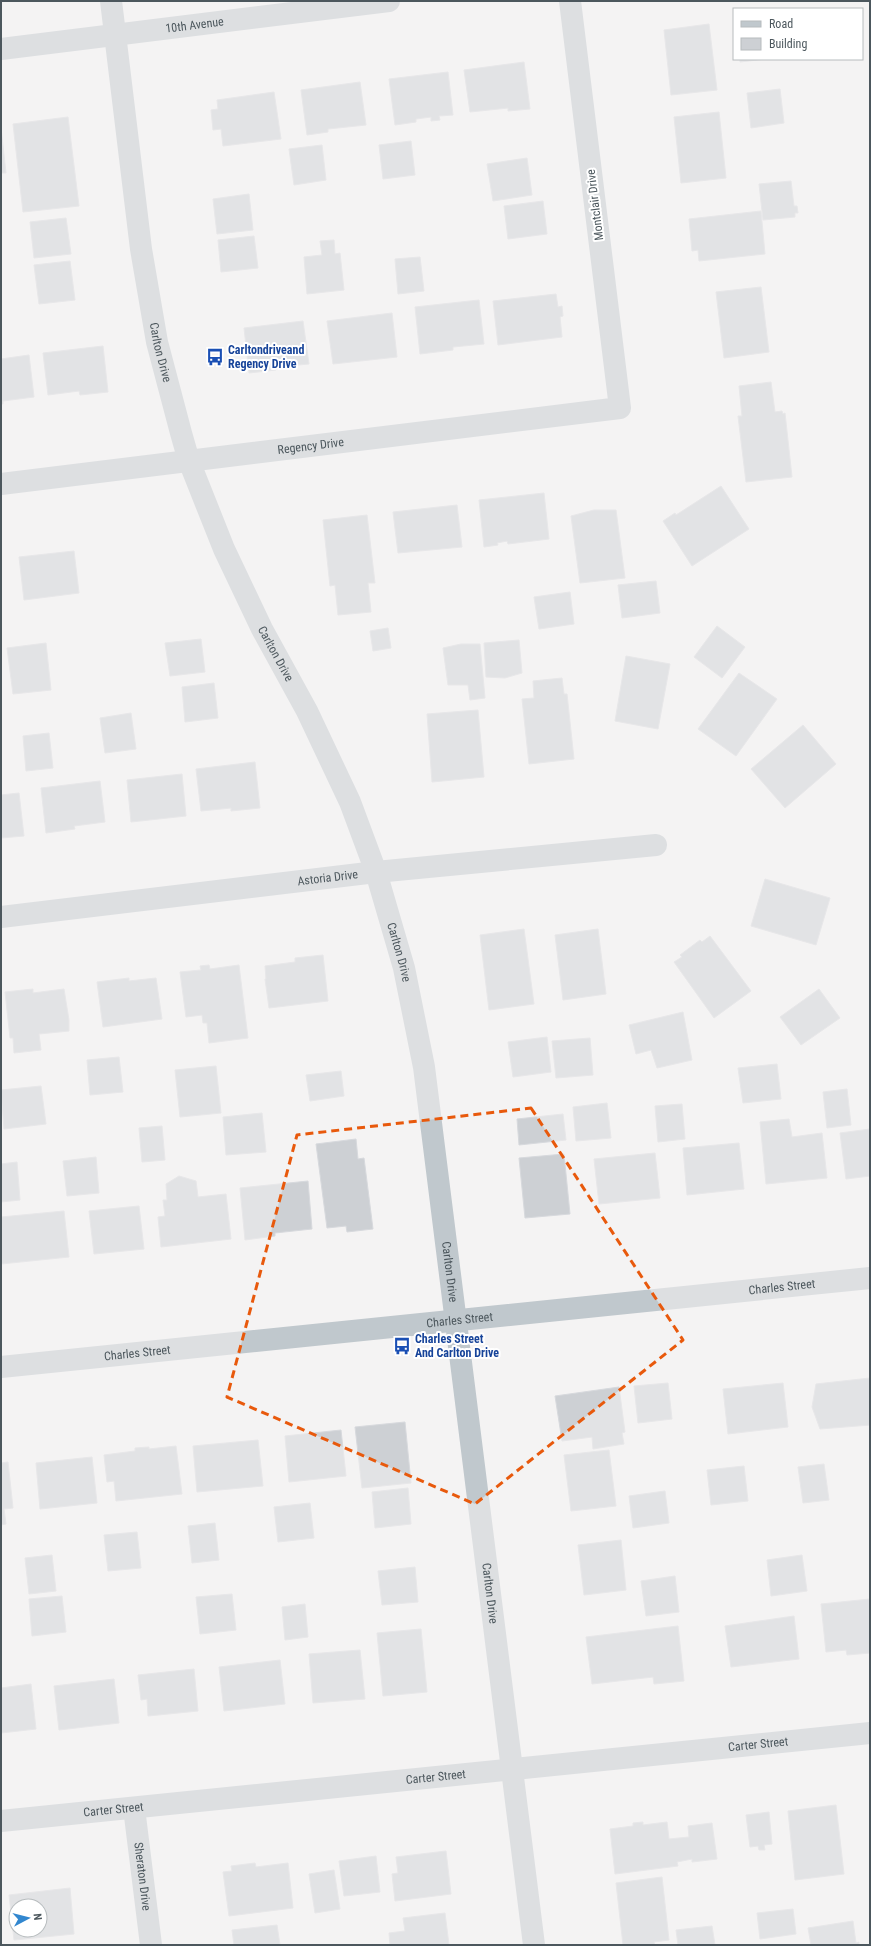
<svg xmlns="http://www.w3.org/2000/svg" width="871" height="1946" font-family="'Roboto Condensed',sans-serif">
	<rect width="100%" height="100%" fill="#f4f3f3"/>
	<g fill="#cdd0d4" stroke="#d7d9dd" fill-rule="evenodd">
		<path d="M709,24l8,66 -46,5 -7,-65z"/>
		<path d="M740,59h26l-26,3z"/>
		<path d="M524,62l6,47 -22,2v-3l-38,4 -6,-42z"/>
		<path d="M448,72l5,43 -14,1 1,4 -9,1v-4l-15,2v3l-21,3 -6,-46z"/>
		<path d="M360,82l6,43 -38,4v3l-21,3 -6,-45z"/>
		<path d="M780,89l4,34 -33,5 -4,-35z"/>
		<path d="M274,92l7,47 -58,7 -2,-17 -8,1 -2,-20 7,-1 -1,-9z"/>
		<path d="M719,112l7,66 -45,5 -7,-66z"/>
		<path d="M68,117l11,89 -56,6 -10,-88z"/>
		<path d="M1,128l5,45h-5z"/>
		<path d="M411,141l4,34 -32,4 -4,-34z"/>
		<path d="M322,145l4,35 -32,5 -5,-36z"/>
		<path d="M527,158l5,37 -39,6 -6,-37z"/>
		<path d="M791,181l3,25h3l1,7h-3v4l-32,3 -4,-36z"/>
		<path d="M249,194l4,36 -36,4 -4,-35z"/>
		<path d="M543,201l4,33 -39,5 -4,-33z"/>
		<path d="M761,211l4,43 -66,7 -1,-11 -6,1 -3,-32z"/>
		<path d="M66,218l5,36 -37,4 -4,-36z"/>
		<path d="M254,236l4,32 -37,4 -3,-32z"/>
		<path d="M334,240l1,14 5,-1 4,37 -37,4 -3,-37 18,-2 -2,-14z"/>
		<path d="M420,257l4,34 -26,3 -3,-35z"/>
		<path d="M70,261l5,39 -36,4 -5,-39z"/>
		<path d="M761,287l8,65 -45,6 -8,-66z"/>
		<path d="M556,294l2,13 4,-1 1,10 -3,1 2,20 -64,8 -5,-44z"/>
		<path d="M479,300l5,44 -31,3v3l-33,4 -5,-47z"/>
		<path d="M392,313l5,44 -64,7 -6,-43z"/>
		<path d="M303,321l6,43 -33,3v3l-27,3 -5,-45z"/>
		<path d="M103,346l5,46 -28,3 -1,-4 -31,4 -5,-42z"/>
		<path d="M29,355l5,42 -31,4v3h-2v-45z"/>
		<path d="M771,382l4,30 7,-1 1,3 2,-1 7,64 -46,5 -8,-66h4l-3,-30z"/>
		<path d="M721,486l28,43 -57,37 -29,-45 12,-8 1,2z"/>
		<path d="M544,493l5,46 -41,5 -1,-3 -10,2 1,2 -14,2 -5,-47z"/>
		<path d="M457,505l5,42 -64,6 -5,-41z"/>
		<path d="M594,510h22l9,68 -45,5 -9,-67z"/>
		<path d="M367,515l8,68h-7l3,29 -33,3 -3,-30 -5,1 -7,-66z"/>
		<path d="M74,551l5,42 -55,7 -5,-43z"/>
		<path d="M656,581l4,32 -38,5 -4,-33z"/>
		<path d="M570,592l4,32 -35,5 -5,-32z"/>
		<path d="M717,626l28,21 -23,31 -28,-21z"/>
		<path d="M388,628l3,20 -18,3 -3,-20z"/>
		<path d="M201,639l4,33 -35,4 -5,-33z"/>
		<path d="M519,640l3,33 -17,5 -19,-1 -2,-34z"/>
		<path d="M46,643l5,47 -38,4 -6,-46z"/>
		<path d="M461,644h19l5,54 -15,2 -2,-15h-20l-5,-37z"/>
		<path d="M626,656l44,8 -12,65 -43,-8z"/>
		<path d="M739,673l38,26 -41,57 -38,-27z"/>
		<path d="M562,678l2,16h3l7,65 -45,5 -7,-65 12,-1 -1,-17z"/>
		<path d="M214,683l4,35 -33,4 -3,-35z"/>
		<path d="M478,710l6,67 -52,5 -5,-68z"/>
		<path d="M131,713l5,36 -31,4 -5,-35z"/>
		<path d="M803,725l33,39 -51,44 -34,-39z"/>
		<path d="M49,733l4,35 -27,3 -3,-35z"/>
		<path d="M255,762l5,46 -29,3v-3l-30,3 -5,-42z"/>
		<path d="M182,774l4,42 -55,6 -4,-42z"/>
		<path d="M100,781l5,41 -31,4 1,3 -29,4 -5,-45z"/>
		<path d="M19,793l5,43 -23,2v-43z"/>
		<path d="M765,879l65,19 -14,47 -65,-19z"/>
		<path d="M524,929l10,75 -45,6 -9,-75z"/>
		<path d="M598,929l8,65 -43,6 -8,-65z"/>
		<path d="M710,936l41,55 -37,27 -40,-56 8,-5 -2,-2 20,-15 2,2z"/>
		<path d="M323,955l5,46 -59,7 -4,-29h1l-1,-13 30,-4v-4z"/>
		<path d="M209,965l1,4 29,-4 9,73 -39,5 -2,-20h-4l-1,-8 -16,2 -6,-45 21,-2 -1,-4z"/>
		<path d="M129,978v3l27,-3 6,41 -59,8 -6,-45z"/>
		<path d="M33,989v4l31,-4 5,31v11l-30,3 2,16 -27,3 -1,-15h-3l-5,-46z"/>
		<path d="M819,989l21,29 -39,27 -21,-28z"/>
		<path d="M683,1012l9,48 -35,8 -6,-18 -15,4 -7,-29z"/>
		<path d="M547,1037l4,35 -38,5 -5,-35z"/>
		<path d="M590,1038l3,37 -37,3 -4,-37z"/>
		<path d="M119,1057l4,35 -33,3 -3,-35z"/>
		<path d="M777,1064l4,35 -38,4 -5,-35z"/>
		<path d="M216,1066l5,47 -41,4 -5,-47z"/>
		<path d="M341,1071l3,25 -34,5 -4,-26z"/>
		<path d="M41,1086l5,38 -42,5 -3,-39z"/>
		<path d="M847,1089l4,36 -24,3 -4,-36z"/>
		<path d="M607,1103l4,35 -35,3 -3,-34z"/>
		<path d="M682,1104l3,35 -27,3 -3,-36z"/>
		<path d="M262,1113l4,39 -40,3 -3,-38z"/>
		<path d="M563,1114l3,26 -47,5 -2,-26z"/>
		<path d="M789,1119l3,18 30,-4 5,45 -61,6 -6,-62z"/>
		<path d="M162,1126l3,34 -23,2 -3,-34z"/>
		<path d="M870,1129v47l-24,3 -6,-46z"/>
		<path d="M356,1139l2,20 6,-1 9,71 -26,3 -1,-6 -19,2 -11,-84z"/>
		<path d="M739,1143l5,46 -57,6 -4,-47z"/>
		<path d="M655,1153l5,45 -61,6 -5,-45z"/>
		<path d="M564,1154l6,60 -45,4 -6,-60z"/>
		<path d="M96,1157l3,36 -32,3 -4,-35z"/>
		<path d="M17,1162l3,38 -19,2v-38z"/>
		<path d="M179,1176l17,5 2,16 28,-3 5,45 -70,8 -3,-30 7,-1 -2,-16h4l-1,-16z"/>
		<path d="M308,1181l4,48 -37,4v3l-30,4 -5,-52z"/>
		<path d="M139,1206l5,43 -50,5 -5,-43z"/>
		<path d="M64,1211l5,46 -68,7v-47z"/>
		<path d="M870,1378v47l-50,4 -8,-22 4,-23z"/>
		<path d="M668,1383l4,36 -34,4 -4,-37z"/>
		<path d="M783,1383l5,44 -60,7 -5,-45z"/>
		<path d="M619,1387l6,45 -3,1 2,11 -31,5 -1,-12 -30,4 -7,-45z"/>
		<path d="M405,1422l6,61 -49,5 -7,-61z"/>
		<path d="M341,1430l5,46 -57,6 -4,-46z"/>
		<path d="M258,1440l5,46 -66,6 -4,-46z"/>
		<path d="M176,1446l6,48 -66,7 -2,-20 -7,1 -3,-27 31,-4v-3l14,-1v2z"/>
		<path d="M609,1450l7,56 -45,5 -7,-56z"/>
		<path d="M92,1457l5,46 -57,6 -4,-46z"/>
		<path d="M8,1462l5,46 -9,1 2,15 -5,1v-62z"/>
		<path d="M824,1464l5,36 -26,3 -5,-36z"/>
		<path d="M744,1466l4,35 -37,4 -4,-35z"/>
		<path d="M408,1488l3,36 -36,4 -3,-36z"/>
		<path d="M665,1491l4,32 -36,5 -4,-32z"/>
		<path d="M310,1503l4,35 -36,4 -4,-35z"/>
		<path d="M215,1523l4,37 -27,3 -4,-37z"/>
		<path d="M137,1532l4,36 -33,3 -4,-36z"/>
		<path d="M621,1540l5,50 -42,5 -6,-50z"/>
		<path d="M52,1555l4,36 -27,3 -4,-36z"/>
		<path d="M802,1555l5,36 -36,5 -4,-36z"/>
		<path d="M415,1567l3,35 -36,3 -4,-34z"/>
		<path d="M675,1576l4,36 -33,4 -5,-35z"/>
		<path d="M232,1594l4,36 -36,4 -4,-37z"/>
		<path d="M62,1596l4,36 -34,4 -3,-37z"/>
		<path d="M870,1599v54l-23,2 -1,-5 -20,2 -5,-48z"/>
		<path d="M305,1604l3,33 -23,3 -3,-33z"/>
		<path d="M794,1616l5,43 -68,8 -6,-41z"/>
		<path d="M678,1626l6,55 -30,3 -1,-7 -61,7 -6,-47z"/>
		<path d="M421,1629l6,63 -44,4 -6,-63z"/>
		<path d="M360,1650l5,49 -52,4 -4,-49z"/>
		<path d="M280,1660l5,44 -61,7 -5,-44z"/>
		<path d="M194,1669l4,42 -50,5 -1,-17 -6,1 -3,-25z"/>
		<path d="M114,1679l5,44 -60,7 -5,-44z"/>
		<path d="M31,1684l5,45 -35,4v-45z"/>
		<path d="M836,1805l8,69 -49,6 -7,-69z"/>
		<path d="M769,1812l3,32 -8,1 1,5h-6l-1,-4 -8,1 -4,-32z"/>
		<path d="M643,1822v3l24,-3 2,17 20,-2 -1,-11 24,-3 5,36 -25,3v-3l-15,3 1,4 -63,8 -5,-45 23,-3v-3z"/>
		<path d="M446,1851l5,43 -56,7 -3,-27 6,-1 -2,-16z"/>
		<path d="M376,1856l4,36 -36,4 -5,-35z"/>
		<path d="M255,1863l1,4 32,-4 5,45 -64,8 -6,-44 9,-1 -1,-5z"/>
		<path d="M334,1870l6,39 -25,4 -6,-39z"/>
		<path d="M662,1877l7,63 -15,2 1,3h-32l-7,-62z"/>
		<path d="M70,1888l4,46 -60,6 -5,-45zM16,1906h24v24h-24z"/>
		<path d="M793,1909l3,25 -36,5 -3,-26z"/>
		<path d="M445,1913l4,32h-59l-1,-12 16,-2 -2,-13z"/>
		<path d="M853,1921l3,22 3,-1v3h-48l-3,-17z"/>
		<path d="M277,1925l3,20h-46l-2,-15z"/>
		<path d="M712,1926l3,19h-37l-2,-15z"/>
	</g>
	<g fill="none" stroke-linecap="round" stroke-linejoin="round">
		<g stroke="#c0c8cd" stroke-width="22">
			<path id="s1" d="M111,1l30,248 16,93 24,91 8,28 35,88 38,80 45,82 43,91 26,70 28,96 20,99 110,878"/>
			<path id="s2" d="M1,49l388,-48"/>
			<path id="s3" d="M1,484l619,-76 -50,-407"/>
			<path id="s4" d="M1,917l375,-45 280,-27"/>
			<path id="s5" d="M1,1367l869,-89"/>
			<path id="s6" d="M134,1808l17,137"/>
			<path id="s7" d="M1,1821l869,-88"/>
		</g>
	</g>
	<path d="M0 0H871V1946H0ZM531,1108l152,232 -208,164 -248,-107 70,-262z" fill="#f4f3f3" fill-opacity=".55" fill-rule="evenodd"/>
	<path fill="none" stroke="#e8590c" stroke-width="3" stroke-dasharray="8 5" stroke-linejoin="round" d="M531,1108l152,232 -208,164 -248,-107 70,-262z"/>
	<defs>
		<g id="bus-bare" transform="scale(1.38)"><path d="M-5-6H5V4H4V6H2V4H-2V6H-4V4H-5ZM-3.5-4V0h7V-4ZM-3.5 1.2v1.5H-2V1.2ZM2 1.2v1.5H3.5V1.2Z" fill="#1a4fb4" stroke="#fff" stroke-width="2.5" paint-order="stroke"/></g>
	</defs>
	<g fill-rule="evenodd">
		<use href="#bus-bare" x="215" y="357"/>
		<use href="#bus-bare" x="402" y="1346"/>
	</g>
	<g text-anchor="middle" stroke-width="4" stroke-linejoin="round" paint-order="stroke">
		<g font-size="12" fill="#4c575d" stroke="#fff">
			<text dy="4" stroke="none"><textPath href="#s2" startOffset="195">10th Avenue</textPath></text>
			<text transform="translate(595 205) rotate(-97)" y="4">Montclair Drive</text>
			<text dy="4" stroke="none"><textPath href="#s1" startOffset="355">Carlton Drive</textPath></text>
			<text dy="4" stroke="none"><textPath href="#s3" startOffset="312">Regency Drive</textPath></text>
			<text dy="4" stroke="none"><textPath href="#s1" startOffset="679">Carlton Drive</textPath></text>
			<text dy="4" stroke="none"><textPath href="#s4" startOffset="329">Astoria Drive</textPath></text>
			<text dy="4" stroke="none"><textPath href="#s1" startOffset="1003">Carlton Drive</textPath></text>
			<text dy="4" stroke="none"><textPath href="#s1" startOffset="1327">Carlton Drive</textPath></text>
			<text dy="4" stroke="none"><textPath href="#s5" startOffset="785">Charles Street</textPath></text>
			<text dy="4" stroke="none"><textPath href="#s5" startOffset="461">Charles Street</textPath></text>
			<text dy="4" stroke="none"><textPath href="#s5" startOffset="137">Charles Street</textPath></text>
			<text dy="4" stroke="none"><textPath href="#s1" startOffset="1651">Carlton Drive</textPath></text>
			<text dy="4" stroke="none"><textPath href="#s7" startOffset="761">Carter Street</textPath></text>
			<text dy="4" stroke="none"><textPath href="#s7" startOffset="437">Carter Street</textPath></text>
			<text dy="4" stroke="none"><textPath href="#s7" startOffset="113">Carter Street</textPath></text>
			<text dy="4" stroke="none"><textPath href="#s6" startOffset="69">Sheraton Drive</textPath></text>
		</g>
		<g font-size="12" font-weight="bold" fill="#164399" stroke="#fff" text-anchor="start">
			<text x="228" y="354">Carltondriveand<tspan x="228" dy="14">Regency Drive</tspan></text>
			<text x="415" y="1343">Charles Street<tspan x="415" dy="14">And Carlton Drive</tspan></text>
		</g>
	</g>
	<rect width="871" height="1946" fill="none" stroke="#4c575d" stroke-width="4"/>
	<rect x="733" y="8" width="130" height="52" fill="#ffffff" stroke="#b7bcbe"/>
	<rect x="741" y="21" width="20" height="6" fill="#c0c8cd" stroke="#b7bcbe"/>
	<text x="769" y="28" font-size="12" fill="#4c575d">Road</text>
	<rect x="741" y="38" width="20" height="12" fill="#cdd0d4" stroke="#b7bcbe"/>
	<text x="769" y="48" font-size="12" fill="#4c575d">Building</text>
	<g transform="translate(28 1918) rotate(83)"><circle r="19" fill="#ffffff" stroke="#b7bcbe"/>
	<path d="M0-3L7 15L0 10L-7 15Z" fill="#3287cf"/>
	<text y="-6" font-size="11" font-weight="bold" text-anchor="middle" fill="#4c575d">N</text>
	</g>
</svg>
